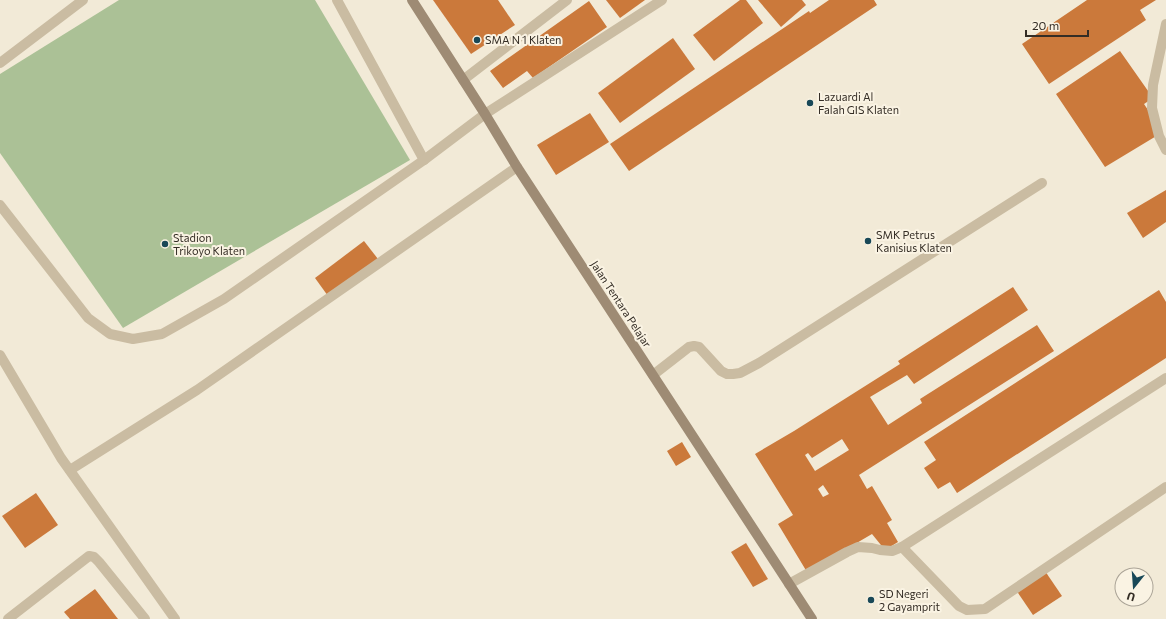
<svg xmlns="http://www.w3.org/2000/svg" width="1166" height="619" font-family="Commissioner,sans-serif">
	<rect width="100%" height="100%" fill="#f2ead7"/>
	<path fill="#abc196" d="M119,0h196l95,160 -287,168 -123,-175v-79z"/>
	<g fill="#cb793b" fill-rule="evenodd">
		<path d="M433,0h65l17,25 -44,29z"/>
		<path d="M606,0h39l-25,18z"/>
		<path d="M740,0h6l17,23 -49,38 -21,-26z"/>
		<path d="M758,0h44l4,5 -25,22z"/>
		<path d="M829,0h45l3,5 -248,166 -19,-27 199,-133 1,2z"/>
		<path d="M1087,0h69l-16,10 6,10 -97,64 -27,-40z"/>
		<path d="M589,1l18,26 -74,51 -6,-7 -24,17 -13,-17z"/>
		<path d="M673,38l22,31 -75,54 -22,-30z"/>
		<path d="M1120,51l33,47 -9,6 4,6 10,25 -53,32 -49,-73z"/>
		<path d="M590,113l19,29 -53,33 -19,-30z"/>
		<path d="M1166,190v32l-23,16 -16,-25z"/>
		<path d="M364,241l14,18 -50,37 -13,-18z"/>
		<path d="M1013,287l15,23 -114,74 -7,-9 -37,22 18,28 34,-22 -2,-4 117,-74 17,26 -195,124 8,14 5,-3 20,34 -5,3 11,19 -13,8 -13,-16 -65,38 -29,-48 15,-9 -38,-61 39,-23 106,-67 -2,-3zM842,439l7,11 -34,21 -10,-16 3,-2 4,5zM823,485l6,9 -6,3 -5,-8z"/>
		<path d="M1159,290l7,12v56l-209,135 -7,-11 -12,7 -14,-21 12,-8 -12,-18z"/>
		<path d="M682,442l9,15 -15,9 -9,-15z"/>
		<path d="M36,493l22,32 -33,23 -23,-32z"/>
		<path d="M746,543l22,36 -15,8 -22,-35z"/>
		<path d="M1045,571l17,25 -29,19 -17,-25z"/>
		<path d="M95,589l23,30h-48l-6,-7z"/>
	</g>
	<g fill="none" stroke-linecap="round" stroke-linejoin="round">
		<g stroke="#cabca2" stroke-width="10">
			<path d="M337,0l87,160"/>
			<path d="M0,63l83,-63"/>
			<path d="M0,205l88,113 22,16 23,5 29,-5 62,-35 200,-139 61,-46 177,-114"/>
			<path d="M653,375l36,-28 5,-1 5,1 22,24 6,3h6l7,-1 19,-10 283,-180"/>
			<path d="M8,619l81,-63 5,1 5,5 46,57"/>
		</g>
		<g stroke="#cabca2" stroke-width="10">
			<path d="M1166,24l-13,61 -1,23 7,28 7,14"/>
			<path d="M463,80l104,-80"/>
			<path d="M0,355l61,103 114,161"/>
			<path d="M70,470l127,-80 320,-223"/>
			<path d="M902,547l57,59 8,4 18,-1 181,-122"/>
			<path d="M789,584l58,-32 11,-5 14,1 8,2 12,1 10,-4 264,-169"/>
		</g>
		<path stroke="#9e8b74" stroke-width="10" d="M412,0l73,114 32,53 295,452"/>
	</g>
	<g fill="#194857" stroke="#faf3e3" stroke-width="1.5">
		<circle cx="477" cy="40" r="4"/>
		<circle cx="810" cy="103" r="4"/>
		<circle cx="868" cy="241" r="4"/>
		<circle cx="165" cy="244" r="4"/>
		<circle cx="871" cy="600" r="4"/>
	</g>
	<g text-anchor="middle" stroke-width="4" stroke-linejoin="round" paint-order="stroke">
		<g font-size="11" fill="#342d25" stroke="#faf3e3" text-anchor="start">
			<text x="485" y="44">SMA N 1 Klaten</text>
			<text x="818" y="101">Lazuardi Al<tspan x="818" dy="13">Falah GIS Klaten</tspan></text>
			<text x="876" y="239">SMK Petrus<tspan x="876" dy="13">Kanisius Klaten</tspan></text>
			<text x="173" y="242">Stadion<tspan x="173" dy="13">Trikoyo Klaten</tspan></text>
			<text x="879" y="598">SD Negeri<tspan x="879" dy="13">2 Gayamprit</tspan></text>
		</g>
		<g font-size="11" fill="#342d25" stroke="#faf3e3">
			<text transform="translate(621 304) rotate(57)" y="4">Jalan Tentara Pelajar</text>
		</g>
	</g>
	<g transform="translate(1134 587) rotate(197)"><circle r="19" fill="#faf3e3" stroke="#aba497"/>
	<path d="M0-3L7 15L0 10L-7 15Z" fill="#194857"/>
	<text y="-6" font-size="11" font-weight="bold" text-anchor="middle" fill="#342d25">U</text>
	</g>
	<path d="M1026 30v6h62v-6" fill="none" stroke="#342d25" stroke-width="2"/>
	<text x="1032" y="30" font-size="12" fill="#342d25" stroke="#faf3e3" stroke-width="3" paint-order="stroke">20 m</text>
</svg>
